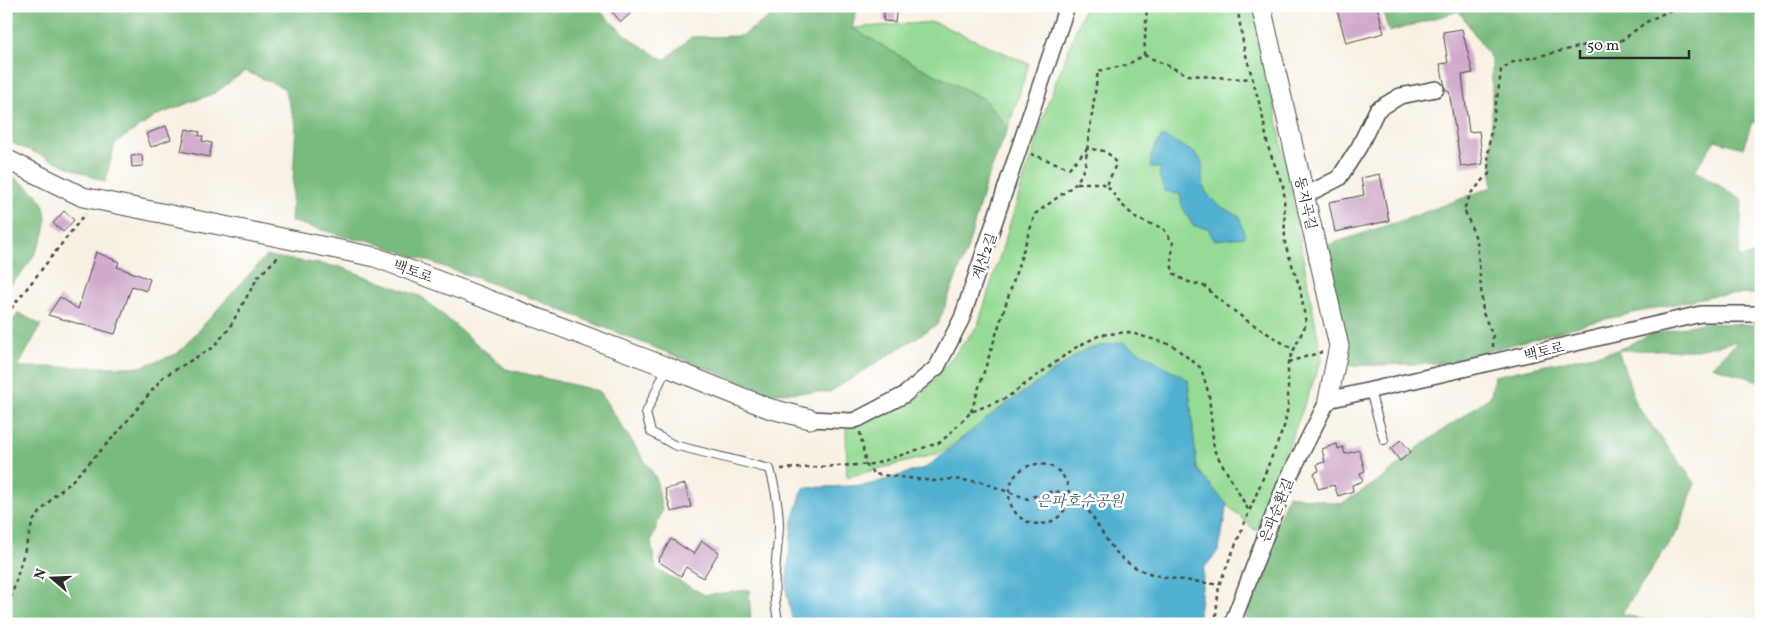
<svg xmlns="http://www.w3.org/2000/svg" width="1767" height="630" font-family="Vollkorn,'Noto Serif KR',serif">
	<rect width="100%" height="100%" fill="#fff"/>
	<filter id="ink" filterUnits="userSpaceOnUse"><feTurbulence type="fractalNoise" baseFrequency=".02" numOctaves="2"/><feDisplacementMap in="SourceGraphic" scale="10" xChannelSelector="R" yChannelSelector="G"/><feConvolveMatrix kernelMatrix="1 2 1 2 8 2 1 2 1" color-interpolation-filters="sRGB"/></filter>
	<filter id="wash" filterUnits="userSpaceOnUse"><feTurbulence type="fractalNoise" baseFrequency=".0096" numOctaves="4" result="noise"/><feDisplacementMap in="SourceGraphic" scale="20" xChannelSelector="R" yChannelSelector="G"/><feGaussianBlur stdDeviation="1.12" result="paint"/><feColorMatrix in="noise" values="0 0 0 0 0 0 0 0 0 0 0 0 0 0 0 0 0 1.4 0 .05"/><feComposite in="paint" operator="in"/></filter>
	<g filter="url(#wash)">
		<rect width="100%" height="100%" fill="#f8f1e3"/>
		<g fill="#96db95" stroke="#608360">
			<path d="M1085,6h171l66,353 -66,172 -29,-26 -30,-36 -9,-89 -102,-31 -145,104 -94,24 -1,-49 74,-31 58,-72 70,-222z"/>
			<path d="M934,22l95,42 -21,64 -24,-29 -72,-36 -60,-35z"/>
		</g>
		<g fill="#78bb7e" stroke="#527354">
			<path d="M6,6h590c20,23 42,40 69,54l26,-23 51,-1 33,-23 3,-7h80l-6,22 60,35 72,36 24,29 -23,57 -18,65 -29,74 -108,68 -62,1 -247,-99 -153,-54 -15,-1 -62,-18 5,-97 -12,-36 -39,-17 -30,22 -57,22 -43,28 -10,39 -93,-39 -6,-4z"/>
			<path d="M1381,6h380v117l-9,-1 -9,26 -28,-8 -20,30 47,30 -3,58 22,-5v41l-46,1 -118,26 -152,42 -95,3 -25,-120 87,-29 80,-30v-127l-33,-49 -70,21z"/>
			<path d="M6,172c8,6 33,21 36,30 15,32 -16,66 -36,88z"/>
			<path d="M266,256l74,11 82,30 84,72 93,22 57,87 6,32 -11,32 5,27 49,26 44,-5 2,34h-745v-295l13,-16 22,12 -23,42h122l37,-13z"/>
			<path d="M1701,323l60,2v57l-49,-16 26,-25 -41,9h-79l19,56 58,77 -16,46 -57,84 33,11h-411l11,-41 33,-88 53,9 42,-26 36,-31 72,-51 3,-20 124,-26 29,-14z"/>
		</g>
		<g fill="#51b1d0" stroke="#3e6e7e">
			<path d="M1162,136c9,4 31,14 37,21 6,8 2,15 3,23 2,18 21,29 37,36l6,21 -31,3 -6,-12 -15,-2 -11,-20 -2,-12 -16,-3 -5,-17 2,-6 -10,-1v-13z"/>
			<path d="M1123,342l65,38 9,89 30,36 -8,45 -15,18 -6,56h-405l-7,-35 6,-65 11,-36 65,-3 59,-18 68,-55 91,-63z"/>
		</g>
		<g id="blocks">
			<g fill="#d0abcb">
				<path d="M607,6h32l-18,16z"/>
				<path d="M885,6h12l-2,16 -12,-1z"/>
				<path d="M1336,6h41l7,27 -38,10z"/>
				<path d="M1462,29l11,44 -11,2 7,57 10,-1 4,33 -22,3 -12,-76h-3l-6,-27 8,-1 -5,-31z"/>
				<path d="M166,126l5,13 -20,8 -5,-13z"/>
				<path d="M186,129l14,3 -1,4h4l-1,5 10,2 -3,14 -28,-6z"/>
				<path d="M142,155l1,11 -11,1 -1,-11z"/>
				<path d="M1380,174l9,47 -54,11 -6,-30 35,-7 -3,-17z"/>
				<path d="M64,211l10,9 -11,12 -10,-9z"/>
				<path d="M96,252l23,10 -2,5 33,12 -4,12 -14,-5 -17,48 -67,-19 12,-18 18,12z"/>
				<path d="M1401,440l10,12 -11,9 -9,-12z"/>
				<path d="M1337,444l1,5 5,-2 2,7 14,-4 6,21 -5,2 3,8 -11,4 1,6 -15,5 -4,-11 -16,4 -4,-16 5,-2 -2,-7 8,-2 -3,-13z"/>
				<path d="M685,484l6,23 -20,5 -6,-23z"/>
				<path d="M671,539l23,15 8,-13 17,11 -16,26 -17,-11 -5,9 -23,-15z"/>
			</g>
		</g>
	</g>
	<g filter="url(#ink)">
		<use href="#blocks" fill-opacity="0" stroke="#4a4947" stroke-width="1"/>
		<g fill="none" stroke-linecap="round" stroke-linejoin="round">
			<g stroke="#4a4947" stroke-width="10">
				<g id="service">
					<path d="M667,367l-21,46 5,19 23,13 96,24c5,18 9,39 9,58 -2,33 -9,64 0,97"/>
					<path d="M1370,391l14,49"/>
				</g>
			</g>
			<g stroke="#4a4947" stroke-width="18">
				<g id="minor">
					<path d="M1304,196l35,-18 20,-31 18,-37 23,-14 36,-7"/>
					<path d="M810,419l42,2 6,-2 46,-24 33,-28 25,-49 105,-312"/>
					<path d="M1232,624l53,-139 43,-85 373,-86h60"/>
				</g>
			</g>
			<g stroke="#4a4947" stroke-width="21">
				<g id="tertiary">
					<path d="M1261,6l78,340 -11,54"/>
					<path d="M6,159l77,38 292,60 292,110 101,41 42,11"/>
				</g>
			</g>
			<g stroke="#4a4947" stroke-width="2.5" stroke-dasharray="4 4" stroke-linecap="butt">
				<path d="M1144,55l44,20 54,4 9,-1"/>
				<path d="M1031,154l38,14 18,-19c14,0 23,2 29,15l-9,21"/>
				<path d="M1077,183h21l9,2 13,18 17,16 26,9 10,15 -2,19 2,11 12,8 22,6 6,8 33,25 48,30"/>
				<path d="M6,315l79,-101"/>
				<path d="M1493,347v-11l-10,-23 -6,-72 -13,-32 7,-16 18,-19c-4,-35 9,-69 12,-104l12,-8 78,-18c28,7 38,-12 59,-24 9,-5 19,-8 28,-14"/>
				<path d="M1288,362l34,-10"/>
				<path d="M971,412l64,-198 42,-31 8,-17 13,-95 29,-6 17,-10 3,-49"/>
				<path d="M860,432l6,33 8,9 60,7 18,-2 29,3 47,17c66,-31 61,42 105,67 27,15 56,13 86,19"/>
				<circle cx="1039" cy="494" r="30"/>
				<path d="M781,469l93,-5 67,-22 30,-30 35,-14 69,-50 25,-13 28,-3 44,13 29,23 8,27 5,55 35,61"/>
				<path d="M6,595l5,3 -5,19"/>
				<path d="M11,598l22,-77 21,-25 15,-12 49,-52 45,-55 49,-29 16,-18 30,-53 22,-22"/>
				<path d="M1215,624l4,-39 65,-158 4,-20v-45l18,-38 -6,-36 -15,-44 -1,-55 -16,-42 -6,-34 -18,-65 -7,-42"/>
			</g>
			<use href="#service" stroke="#fff" stroke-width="8"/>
			<use href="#minor" stroke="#fff" stroke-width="15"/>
			<use href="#tertiary" stroke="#fff" stroke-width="19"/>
		</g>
	</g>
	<g text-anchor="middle" stroke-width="5" stroke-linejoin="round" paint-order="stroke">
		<g font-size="14" fill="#2b2b2b" stroke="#fff">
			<text transform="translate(1306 203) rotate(77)" y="5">동지곡길</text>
			<text transform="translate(984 256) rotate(-71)" y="5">계산2길</text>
			<text transform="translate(413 271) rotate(20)" y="5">백토로</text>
			<text transform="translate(1544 351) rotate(-13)" y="5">백토로</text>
			<text transform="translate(1276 510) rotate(-68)" y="5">은파순환길</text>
		</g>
		<g font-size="15" font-style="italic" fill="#3a616d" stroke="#fff">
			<text x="1080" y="506">은파호수공원</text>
		</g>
	</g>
	<rect width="1767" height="630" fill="none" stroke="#fff" stroke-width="25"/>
	<g transform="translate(52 578) rotate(289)" stroke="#ffffff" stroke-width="4" paint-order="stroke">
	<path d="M0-4L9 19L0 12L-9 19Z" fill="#2b2b2b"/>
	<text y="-8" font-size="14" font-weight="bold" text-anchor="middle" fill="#2b2b2b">N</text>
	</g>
	<path d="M1580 50v8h109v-8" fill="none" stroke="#2b2b2b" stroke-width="2.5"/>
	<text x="1587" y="50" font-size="15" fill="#2b2b2b" stroke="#ffffff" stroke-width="4" paint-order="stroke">50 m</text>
</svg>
